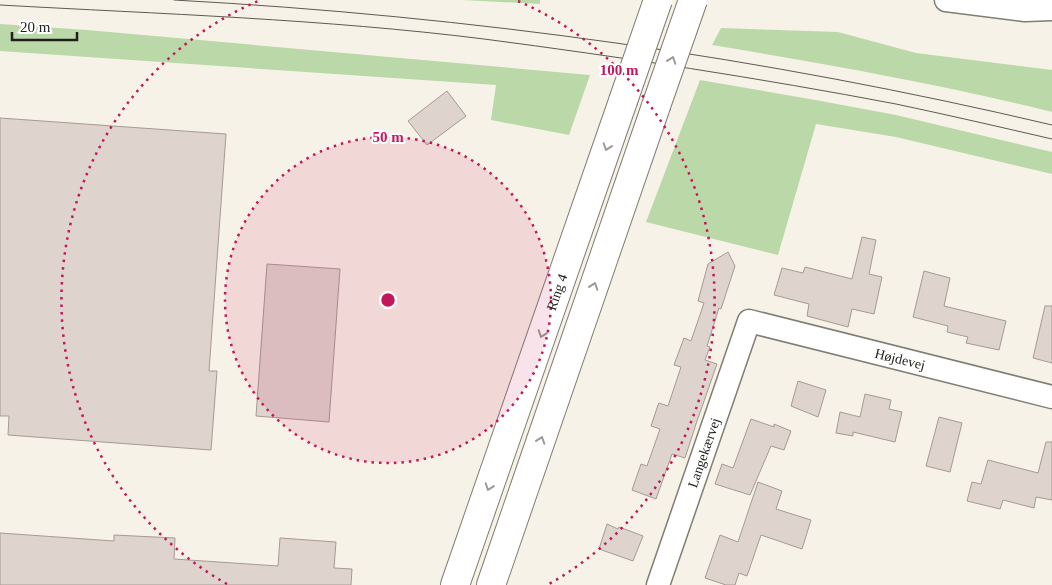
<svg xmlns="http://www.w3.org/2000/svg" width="1052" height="585" font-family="'Times New Roman',serif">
	<rect width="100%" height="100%" fill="#f7f2e7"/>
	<g fill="#bbd8a9">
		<path d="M462,0h78v4z"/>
		<path d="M0,24l87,6 503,45 -21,60 -78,-15 5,-35 -496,-34z"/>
		<path d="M721,28l117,4 78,21 136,17v42c-112,-28 -226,-48 -340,-67z"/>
		<path d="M700,80l121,21 75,14 156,37v22l-156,-37 -80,-13 -38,131 -132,-33z"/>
	</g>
	<g fill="#dfd3cd" stroke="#a59a94">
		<path d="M447,91l19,25 -39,29 -19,-24z"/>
		<path d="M0,118l226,16 -17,237h8l-6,79 -203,-15 1,-19h-9z"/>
		<path d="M862,237l14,3 -7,34 13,3 -8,37 -22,-5 -4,18 -41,-11 2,-12 -35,-9 8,-27 21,5 2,-6 47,12z"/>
		<path d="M728,252l7,14 -14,43 -2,-1 -12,38 3,1 -5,13 12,4 -21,60 -11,34 -13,-4 -16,45 -24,-9 9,-26 6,2 13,-37 -9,-3 7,-21 1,-2 9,3 13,-39 -7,-2 10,-27 7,3 13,-38 -6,-2 10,-37z"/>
		<path d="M267,264l73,5 -11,153 -73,-6z"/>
		<path d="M924,271l26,7 -6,28 62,15 -7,29 -33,-7 2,-6 -21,-5 1,-6 -35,-9z"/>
		<path d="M1045,306h7v57l-19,-5z"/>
		<path d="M798,381l28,9 -8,27 -27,-11z"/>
		<path d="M865,394l26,6 -2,9 13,3 -7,30 -42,-10v4l-17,-3 4,-21 20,5z"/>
		<path d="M939,417l23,6 -12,49 -24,-6z"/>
		<path d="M751,419l23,8v-3l17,7 -7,19 -13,-4 -21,49 -35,-11 7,-20 11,4z"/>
		<path d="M1046,442h6v58l-16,-3 -2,11 -31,-8 -3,9 -33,-8 5,-19 9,2 7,-24 50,13z"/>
		<path d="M758,482l24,9 -6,18 35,11 -9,29 -41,-14 -14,41 -8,-3 -4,12h-9l-21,-7 15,-43 18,7z"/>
		<path d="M607,524l11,5 1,-2 24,9 -10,25 -34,-12z"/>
		<path d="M0,533l114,8v-6l61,3 -1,21 104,7 2,-28 56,4 -2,26 18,1 -1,16h-351z"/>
	</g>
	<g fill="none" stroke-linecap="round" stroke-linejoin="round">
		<g stroke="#817d73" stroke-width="25">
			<g id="street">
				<path d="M946,0l79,10 27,-1"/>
				<path id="s1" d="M658,585l91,-264 303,76"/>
			</g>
		</g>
		<g stroke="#817d73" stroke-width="30">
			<g id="primary">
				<path id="s2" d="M455,585l168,-484"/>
				<path d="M491,585l165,-479"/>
			</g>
		</g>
		<use href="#street" stroke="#fff" stroke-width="22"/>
		<use href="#primary" stroke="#fff" stroke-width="28"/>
		<g stroke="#5c5a54" stroke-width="1">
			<path d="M174,0c296,16 590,57 878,125"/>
			<path d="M0,5c161,9 324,14 484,34 138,18 275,39 412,65 52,11 104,23 156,35"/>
		</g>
		<g stroke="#817d73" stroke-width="30" stroke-linecap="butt">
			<g id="primary-bridge">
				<path d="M623,101l35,-101"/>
				<path d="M656,106l37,-106"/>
			</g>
		</g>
		<use href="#primary-bridge" stroke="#fff" stroke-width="28"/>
	</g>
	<defs><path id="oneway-chevron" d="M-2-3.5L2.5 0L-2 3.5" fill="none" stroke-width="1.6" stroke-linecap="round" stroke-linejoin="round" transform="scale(1.25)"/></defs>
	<g stroke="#9b9a99">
		<use href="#oneway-chevron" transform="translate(672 60) rotate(-71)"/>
		<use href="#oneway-chevron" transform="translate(607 147) rotate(109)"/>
		<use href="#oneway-chevron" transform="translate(594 286) rotate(-71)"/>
		<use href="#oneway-chevron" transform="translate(542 334) rotate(109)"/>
		<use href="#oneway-chevron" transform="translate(541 440) rotate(-71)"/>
		<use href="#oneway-chevron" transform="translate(489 487) rotate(109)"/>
	</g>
	<circle cx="388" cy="300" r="163" fill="#c2185b" fill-opacity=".12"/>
	<g fill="none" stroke="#c2185b" stroke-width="2.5" stroke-dasharray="2.5 5">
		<circle cx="388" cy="300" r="163"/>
		<path d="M227 584A326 326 0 0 1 258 1M518 1A326 326 0 0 1 549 584"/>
	</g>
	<g text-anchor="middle" stroke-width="4" stroke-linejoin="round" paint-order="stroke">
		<g font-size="14" fill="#211f1c" stroke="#fff">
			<text dy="5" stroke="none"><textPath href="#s2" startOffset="310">Ring 4</textPath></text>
			<text dy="5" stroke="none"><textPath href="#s1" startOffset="435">Højdevej</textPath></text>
			<text dy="5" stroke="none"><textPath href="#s1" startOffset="140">Langekærvej</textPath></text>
		</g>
	</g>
	<circle cx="388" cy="300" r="8" fill="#c2185b" stroke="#fff" stroke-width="2.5"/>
	<g font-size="15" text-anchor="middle" font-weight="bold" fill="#c2185b" stroke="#fff" stroke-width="4" stroke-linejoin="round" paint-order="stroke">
		<text x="619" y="75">100 m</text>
		<text x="388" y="142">50 m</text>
	</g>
	<path d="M12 32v8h65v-8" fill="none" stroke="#211f1c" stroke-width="2.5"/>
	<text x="20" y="32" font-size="15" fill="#211f1c" stroke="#ffffff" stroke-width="4" paint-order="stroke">20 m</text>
</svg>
